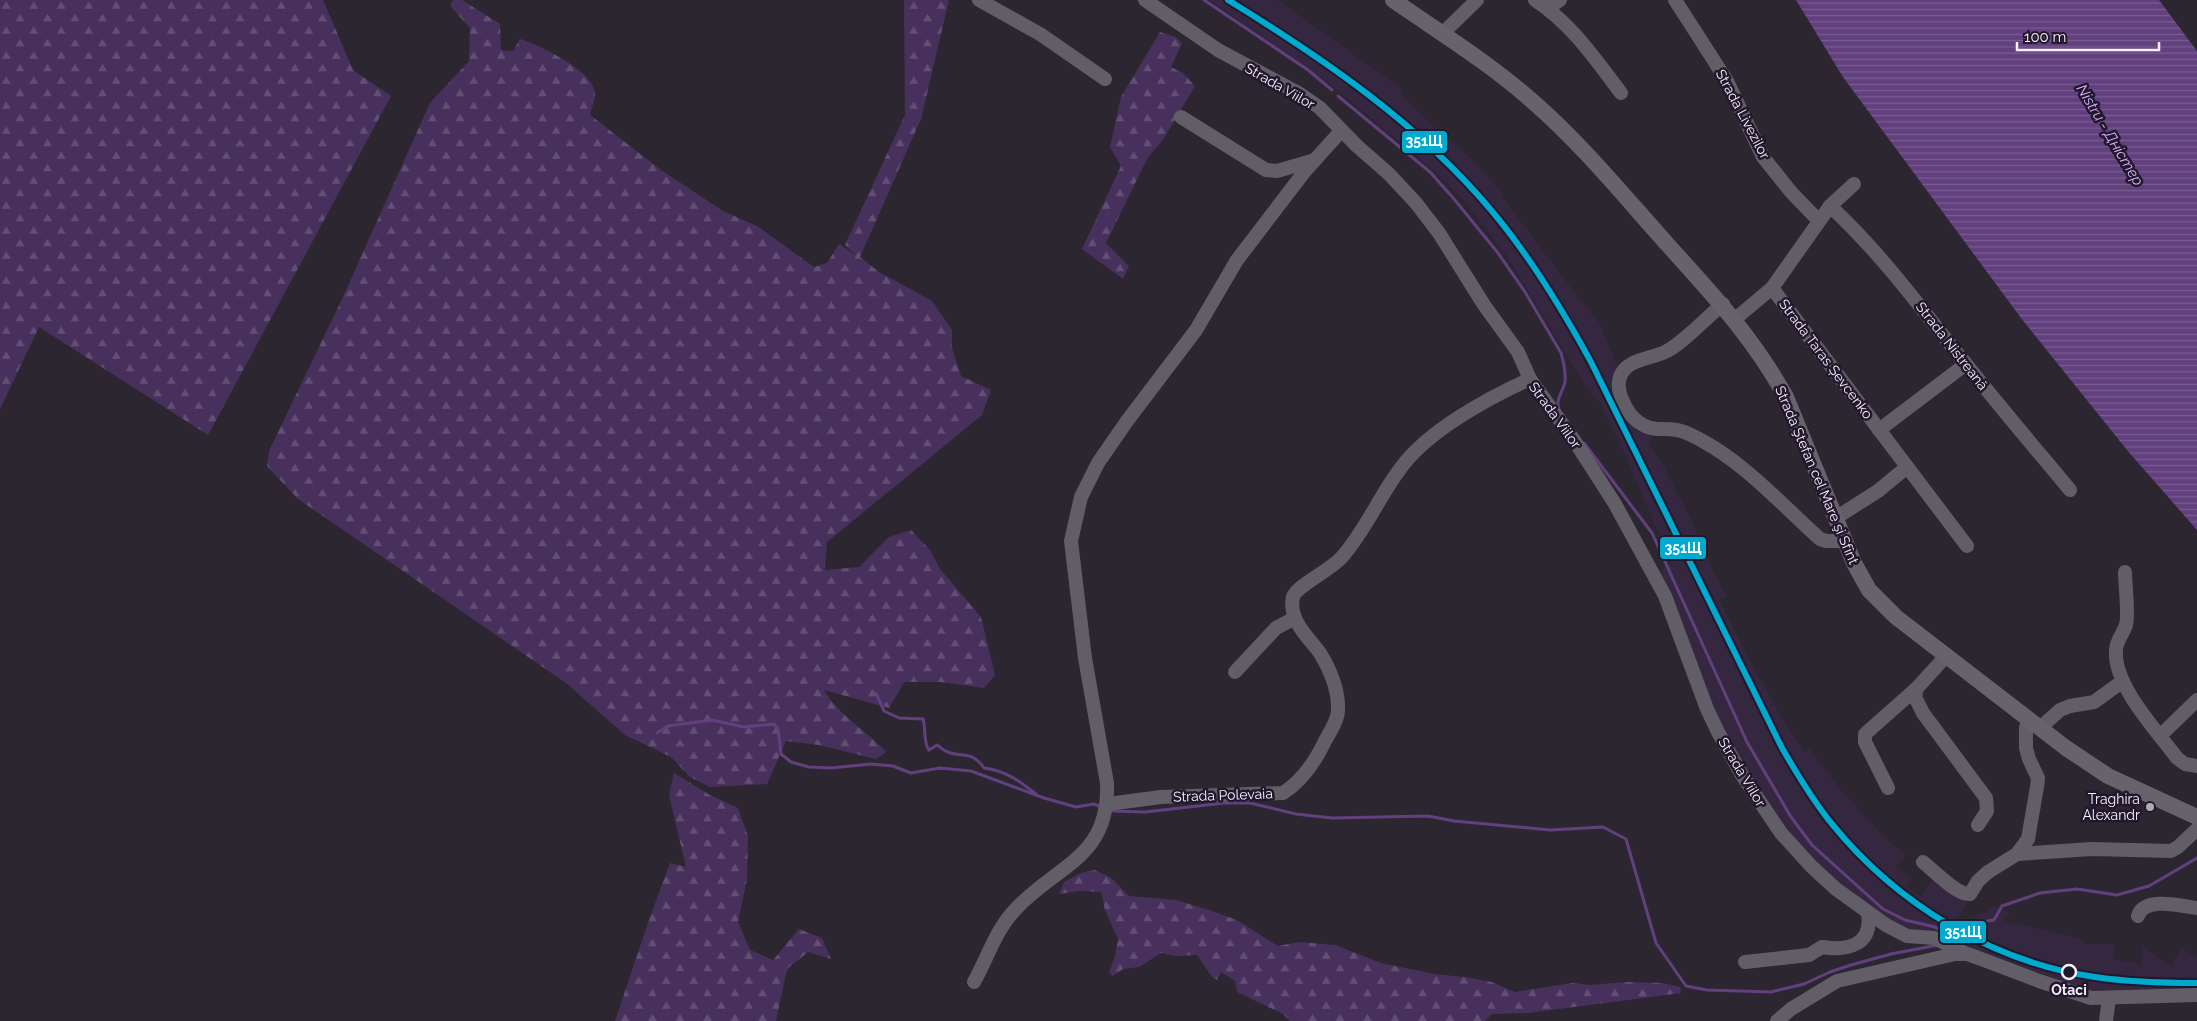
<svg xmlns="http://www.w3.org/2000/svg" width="2197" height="1021" font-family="Raleway,sans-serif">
	<defs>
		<pattern id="forest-firs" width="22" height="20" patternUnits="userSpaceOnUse" patternTransform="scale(1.25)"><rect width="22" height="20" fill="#48305c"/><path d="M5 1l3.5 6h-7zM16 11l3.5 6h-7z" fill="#634e74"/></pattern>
		<pattern id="water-rules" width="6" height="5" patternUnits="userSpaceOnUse" patternTransform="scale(1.25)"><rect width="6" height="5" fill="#62407e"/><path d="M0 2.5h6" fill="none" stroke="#795c91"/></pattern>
	</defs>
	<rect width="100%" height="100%" fill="#2c2631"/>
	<path fill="#34273f" d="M1209,0h69l124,89 -1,5 28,28 42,36 32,35 -2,2 64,85 34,42 24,57v6l12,27 17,26 -4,4 16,24 27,53 23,54 14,24 -9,3 58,110 27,41 6,-2 32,42 46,50 18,14 -10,12 16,13 -6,6 14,10 14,-18 33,24 -11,20 26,-9 13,-7 15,7 -6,4 -1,4 76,17v2l9,4h27l-2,15 29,5v-20l19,16 10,5 11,-16 15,8v35l-35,-3 -68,2 -23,-6 -123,-46 -45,-11 -49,-33 -41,-36 -28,-32 -38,-57 -33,-58 -56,-140 13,-10 -53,-123 -17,-34 -16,-19 -78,-130 -44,-57 -26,-26 -106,-88z"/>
	<g fill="url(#forest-firs)">
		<path d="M0,0h323l30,70 38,26 -183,339 -169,-108 -39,82z"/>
		<path d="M453,0h9l38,24 1,26 12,1 7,-12c19,6 72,31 75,53 1,7 -4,16 -5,23l71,55 62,41 34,15 57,41 13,-4 12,-19 17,11 -11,-10 60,-130 -1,-115h45l-28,119 -61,138 19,15 53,29 20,29v18l9,28 30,14 -9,25 -155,127 -2,28 34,-3 30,-30 22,-7 19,20 10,19 41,48 14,58 -11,13 -44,-6h-36l-15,26 -65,-18c14,25 43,41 62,62l-10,7 -57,-14 -33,-4 -19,43 -57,3 -20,-10 -19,-20 -46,-22 -59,-52 -268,-184 -31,-33 2,-15 73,-152 88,-196 39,-42 1,-33 -20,-22z"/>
		<path d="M1160,32l15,5 7,6 -11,24 12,6 12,13 -32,54 -15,17 -42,86 23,23 -6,13 -41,-30 39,-83 -11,-19 11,-50z"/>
		<path d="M674,773l36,22 28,13 10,28 -1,43 -9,43 12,28 23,10 26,-31 23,9 9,21 -23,-7 -21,17 -11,52h-161l35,-104 20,-54 16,4 -17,-72z"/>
		<path d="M1095,870l16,8 18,18 47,4 33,10 28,10 41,26 22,-4 35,3 46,18 53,11 30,3 28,5 23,10 57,-9 18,2 37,-3 35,1 18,4 1,6 -153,20 -36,1 -7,7h-195l-7,-7 -46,-22 -2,-11 -14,-9 -4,8 -5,-3 -15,-22 -22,1 -14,-3 -22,14 -16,2 -10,7 -4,-3 6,-17 3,-17 -13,-29 -4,-18 -21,-1 -21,3 5,-12 17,-9z"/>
	</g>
	<path fill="url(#water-rules)" d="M1796,0h363l38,51v479l-70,-80 -106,-132 -178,-241z"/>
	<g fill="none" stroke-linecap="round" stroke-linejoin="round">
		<g stroke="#62407e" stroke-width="3">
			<path d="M1204,0l104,70 24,20"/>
			<path d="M1338,96l92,76 24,27 44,54 27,39 36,61c3,10 5,19 4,29 -2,10 -10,17 -6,27"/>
			<path d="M1584,443l68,90 95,209 44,75 21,28 71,64 22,11 30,7 5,3 7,9"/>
			<path d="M876,693l8,18 15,7 24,1c3,9 0,23 6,31l8,-5c3,2 7,6 11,7 14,6 24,-2 36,16 22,3 34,12 52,26"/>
			<path d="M657,733l11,-7 44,-6 32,7 30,-3 4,5 3,25 10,8 18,5 22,1 40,-4 22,2 18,7 29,-5 31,3 73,27 32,9 18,-3 5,2"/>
			<path d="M1113,811l32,1 79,-9h26l46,11 36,4 96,-2 26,5 96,9 53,-3 23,12 30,104 30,43 21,4 64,2 33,-8 26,-12 21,-7 40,-11 47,-9"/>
			<path d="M1951,942l5,-3 13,-15 25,-4 8,-14 38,-13 37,-4 40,6 32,-9 48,-28"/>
		</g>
		<g stroke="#625e67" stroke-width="14">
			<path d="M979,0l61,34 65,45"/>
			<path d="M1145,0l73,50 82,44 20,14 37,38 32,28 27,29 23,30 45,72 34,47 12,27 44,61 41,64 50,92 42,113 11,23 24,43 39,58 30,33 25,23 50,36 21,11 27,2 33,16"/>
			<path d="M1535,0c36,23 61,60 86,93"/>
			<path d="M1675,0l52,81 36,76 28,35 28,29"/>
			<path d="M1545,6l9,-2 6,-4"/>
			<path d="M1442,34l35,-34"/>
			<path d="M1181,117l85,53 11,1 38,-11"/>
			<path d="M1830,206c53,49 91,103 136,158 34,43 69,84 104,126"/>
			<path d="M1772,288l195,258"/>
			<path d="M1723,304c-16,13 -41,40 -58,48 -15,7 -39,7 -45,25 -5,14 7,36 17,44 16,12 23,6 40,9 8,1 16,6 24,10 46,25 80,64 119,99l6,2h20"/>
			<path d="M1735,319l37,-31 58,-82 24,-22"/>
			<path d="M1879,430l87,-66"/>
			<path d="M1837,517l41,-26 29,-24"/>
			<path d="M2125,572c0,12 4,43 1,53 -3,9 -10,16 -10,25 -3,35 41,81 61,108l8,6 12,2"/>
			<path d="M1947,655l-30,33 -2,9 8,16 63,85 1,13 -9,14"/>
			<path d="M1235,672l41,-44 19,-10"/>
			<path d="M2040,728l20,-18 10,-4 24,-4 29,-21"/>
			<path d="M2161,735l36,-35"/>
			<path d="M1888,788l-23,-46v-8l52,-46"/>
			<path d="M1108,804l53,-7 122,-4c19,-12 32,-31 42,-52 5,-9 13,-21 13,-31 1,-19 -8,-41 -18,-57 -12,-16 -32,-33 -27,-56 3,-11 38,-27 49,-40 23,-26 37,-60 58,-88 27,-38 88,-71 130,-90"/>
			<path d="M2017,854l11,-15 9,-52 1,-9 -9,-19 -3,-11v-20l3,-9"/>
			<path d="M1923,862c10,8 35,34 47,32l8,-13 10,-9 29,-18 75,-5 79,2 7,-4 19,-18"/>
			<path d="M2138,916c6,-20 44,-10 59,-8"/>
			<path d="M1745,962l64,-7 13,-8c26,4 51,-2 46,-34"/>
			<path d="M974,982c13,-23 21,-50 39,-70 41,-47 97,-52 94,-129l-22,-125 -14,-117 10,-44 17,-34 29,-42 69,-91 41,-70 68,-89 36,-40"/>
			<path d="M1777,1021l14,-12 46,-28 118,-27h12l9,3 63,24 52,17 106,-3"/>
			<path d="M2106,1021l3,-23"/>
		</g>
		<path stroke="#68626d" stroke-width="16" d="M1393,0c46,32 95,62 138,100 50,43 93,96 137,145 46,51 84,91 118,152l68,166 15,27 27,27 170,131 42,28 89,41"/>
		<g stroke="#22182c" stroke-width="10">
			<path id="rail-1" d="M1228,0c96,59 190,123 263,210 39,46 71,99 100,152l191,386c15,26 31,53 50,76 65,80 160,138 263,153 34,5 68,6 102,6"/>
		</g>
		<use href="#rail-1" stroke="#00a9ce" stroke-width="6"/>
	</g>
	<circle fill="#afa9b6" stroke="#22182c" stroke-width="2" cx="2150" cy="807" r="5"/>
	<circle fill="#22182c" stroke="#f6f0fd" stroke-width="2.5" cx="2069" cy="972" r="7"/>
	<g text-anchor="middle" stroke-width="5" stroke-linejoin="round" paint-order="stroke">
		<g font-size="14" fill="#f6f0fd" stroke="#22182c">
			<text transform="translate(1280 86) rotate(30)" y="5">Strada Viilor</text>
			<text transform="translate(1743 114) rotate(62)" y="5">Strada Livezilor</text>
			<text transform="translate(1952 346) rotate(52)" y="5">Strada Nistreană</text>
			<text transform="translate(1826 359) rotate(53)" y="5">Strada Taras Șevcenko</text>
			<text transform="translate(1555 415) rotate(54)" y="5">Strada Viilor</text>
			<text transform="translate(1817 475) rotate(67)" y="5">Strada Ştefan cel Mare şi Sfînt</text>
			<text transform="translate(1742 772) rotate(59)" y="5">Strada Viilor</text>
			<text transform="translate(1223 795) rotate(-2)" y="5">Strada Polevaia</text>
		</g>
		<g font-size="14" fill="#f6f0fd" stroke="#22182c" text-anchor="end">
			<text x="2140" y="804">Traghira<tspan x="2140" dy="16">Alexandr</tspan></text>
		</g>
		<g font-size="14" font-weight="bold" fill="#f6f0fd" stroke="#22182c">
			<text x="2069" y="995">Otaci</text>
		</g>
		<g font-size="15" font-style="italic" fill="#d8b1fe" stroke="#22182c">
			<text transform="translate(2110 135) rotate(59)" y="5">Nistru - Дністер</text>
		</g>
	</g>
	<g stroke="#22182c" stroke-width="2">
		<rect x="1401" y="130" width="47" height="24" rx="5" fill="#00a9ce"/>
		<rect x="1659" y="536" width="48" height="24" rx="5" fill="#00a9ce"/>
		<rect x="1939" y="920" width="48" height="24" rx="5" fill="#00a9ce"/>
	</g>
	<g font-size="14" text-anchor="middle" font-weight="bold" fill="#fff">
		<text x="1424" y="146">351Щ</text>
		<text x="1683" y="553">351Щ</text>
		<text x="1963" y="937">351Щ</text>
	</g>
	<path d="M2017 42v8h142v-8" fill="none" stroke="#f6f0fd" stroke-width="2.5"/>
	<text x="2024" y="42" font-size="15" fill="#f6f0fd" stroke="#22182c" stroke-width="4" paint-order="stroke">100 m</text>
</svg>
